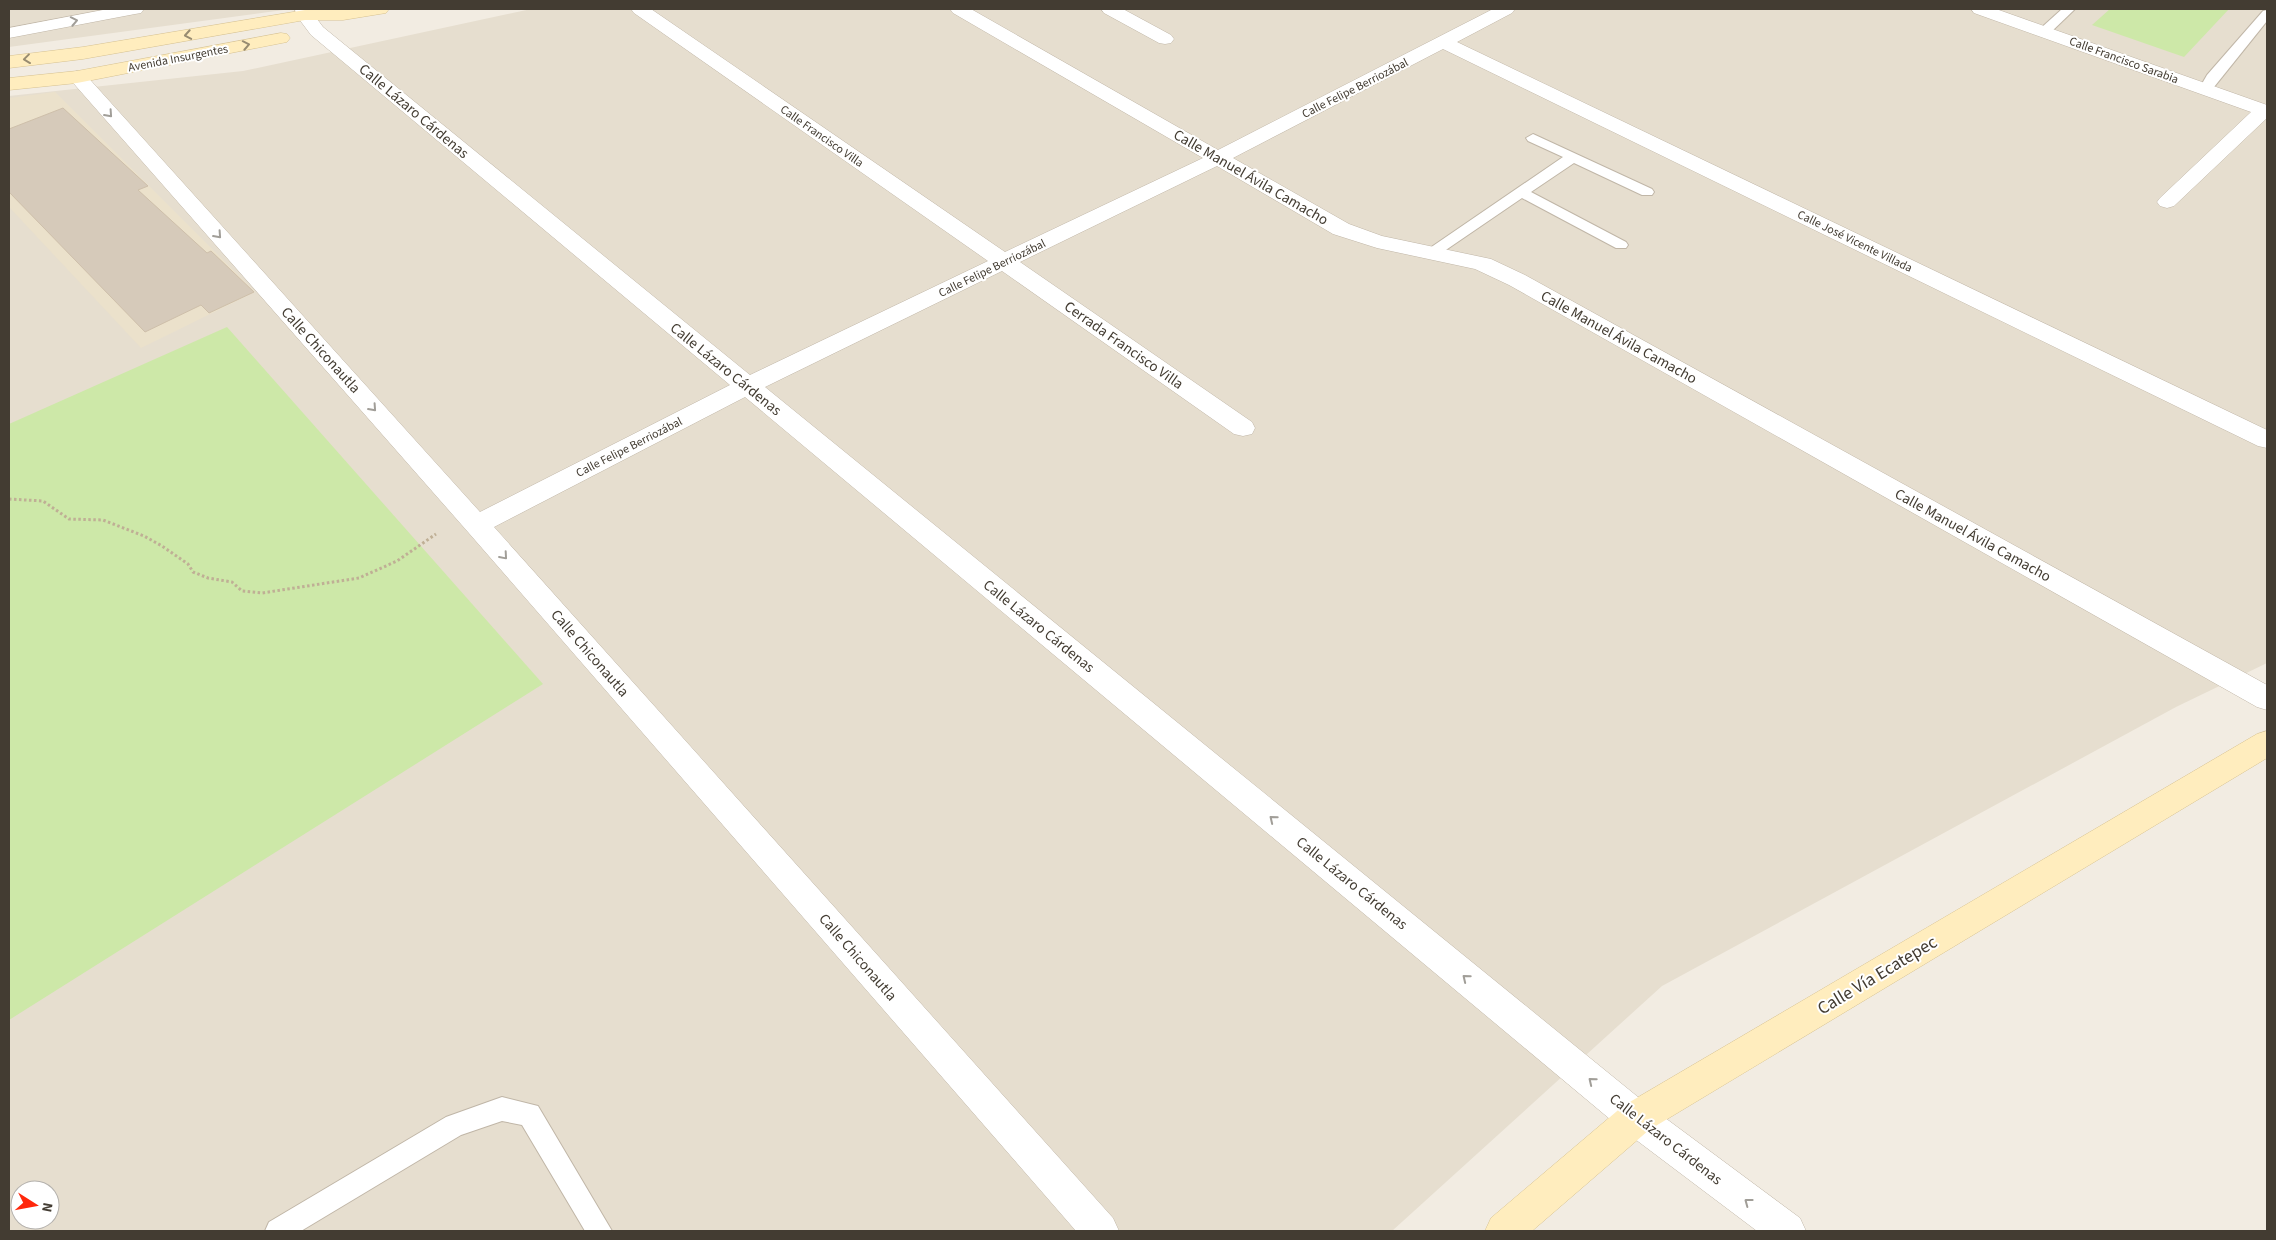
<svg xmlns="http://www.w3.org/2000/svg" width="2276" height="1240" font-family="'Source Sans 3',sans-serif">
	<rect width="100%" height="100%" fill="#f2ece2"/>
	<g fill="#e6decf" fill-rule="evenodd">
		<path d="M9,9h282l-282,38z"/>
		<path d="M531,9h1736v654l-91,44 -514,279 -270,245h-1383v-1135l234,-25zM20,1190h30v30h-30z"/>
	</g>
	<path fill="#ebe1cb" d="M55,92l200,200 -114,56 -132,-141v-109z"/>
	<g fill="#cde8a8">
		<path d="M2110,9h119l-45,48 -92,-32z"/>
		<path d="M227,327l316,357 -534,336v-596z"/>
	</g>
	<path fill="#d6caba" stroke="#cebfaa" d="M63,108l85,78 -10,4 69,63 4,-2 43,41 -45,21 -8,-8 -56,27 -136,-140v-63z"/>
	<g fill="none" stroke-linecap="round" stroke-linejoin="round">
		<g stroke="#c0b6a7" stroke-width="2">
			<g id="lane">
				<path d="M2062,9h13l-26,25h-8l-2,-3 2,-3z"/>
				<path d="M2267,10v11l-57,71h-10l-1,-3 8,-14 56,-64z"/>
				<path d="M1533,134l119,55 2,3 -2,3h-10l-68,-32 -43,29 95,50 2,3 -2,3h-10l-94,-50 -85,58h-10l-2,-3 2,-3 136,-93 -35,-16 -2,-3z"/>
				<path d="M502,1097l36,9 74,125h-27l-63,-106 -20,-4 -41,14 -160,96h-36l4,-9 177,-105z"/>
			</g>
		</g>
		<g stroke="#c0b6a7" stroke-width="1">
			<g id="street">
				<path d="M108,9h36l-3,4 -6,1 -126,24v-10z"/>
				<path d="M295,9h18l1,6 9,12 427,348 238,-114 -354,-248 -3,-4h20l354,243 198,-94 -250,-145 -3,-4h21l247,141 275,-141h22l-3,4 -55,29 810,388v18l-9,-2 -815,-397 -210,109 116,66 33,12 109,23 34,16 742,410v25l-10,-3 -748,-422 -34,-16 -98,-21 -44,-14 -116,-68 -197,96 232,160 3,6 -3,6 -9,2 -9,-2 -232,-163 -237,116 884,719 151,112 6,13h-49l-134,-101 -878,-733 -251,130 619,691 6,13h-43l-608,-699 -400,-455 2,-4 7,-2 7,2 396,439 250,-127 -419,-350 -15,-20z"/>
				<path d="M1101,9h22l48,26 3,4 -3,4 -6,1 -6,-1 -55,-30z"/>
				<path d="M1971,9h25l271,96v13l-93,88 -7,2 -7,-2 -3,-4 3,-4 91,-86 -277,-99z"/>
			</g>
		</g>
		<g stroke="#d7c291" stroke-width="1">
			<g id="secondary">
				<path d="M389,9l-3,4 -43,7h-38l-222,39 -74,9v-12l74,-9 222,-37z"/>
				<path d="M281,33l6,1 3,4 -3,4 -210,41 -68,7v-12l68,-7z"/>
				<path d="M2267,731v27l-618,372 -117,101h-47l6,-13 132,-112 634,-372z"/>
			</g>
		</g>
		<path stroke="#bfaf95" stroke-width="3" stroke-dasharray="2.5 2.5" stroke-linecap="butt" d="M9,499l34,2 26,18 34,1 41,16 18,10 26,18 5,8 15,6 24,4 10,9 20,2 97,-15 38,-17 39,-27"/>
		<use href="#lane" fill="#fff" fill-rule="evenodd"/>
		<use href="#street" fill="#fff" fill-rule="evenodd"/>
		<use href="#secondary" fill="#ffedbe" fill-rule="evenodd"/>
	</g>
	<defs><path id="oneway-chevron" d="M-2-3.5L2.5 0L-2 3.5" fill="none" stroke-width="1.6" stroke-linecap="round" stroke-linejoin="round" transform="scale(1.25)"/></defs>
	<g stroke="#a19e98">
		<use href="#oneway-chevron" transform="translate(74 21) rotate(-11)"/>
		<use href="#oneway-chevron" transform="translate(109 114) rotate(48)"/>
		<use href="#oneway-chevron" transform="translate(218 235) rotate(48)"/>
		<use href="#oneway-chevron" transform="translate(373 408) rotate(48)"/>
		<use href="#oneway-chevron" transform="translate(504 556) rotate(49)"/>
		<use href="#oneway-chevron" transform="translate(1273 819) rotate(-141)"/>
		<use href="#oneway-chevron" transform="translate(1466 978) rotate(-141)"/>
		<use href="#oneway-chevron" transform="translate(1592 1081) rotate(-141)"/>
		<use href="#oneway-chevron" transform="translate(1748 1202) rotate(-143)"/>
	</g>
	<g stroke="#988c71">
		<use href="#oneway-chevron" transform="translate(188 35) rotate(170)"/>
		<use href="#oneway-chevron" transform="translate(246 45) rotate(-11)"/>
		<use href="#oneway-chevron" transform="translate(27 59) rotate(173)"/>
	</g>
	<g text-anchor="middle" stroke-width="4" stroke-linejoin="round" paint-order="stroke">
		<g font-size="12" fill="#433c32" stroke="#fff">
			<text transform="translate(178 58) rotate(-11)" y="4">Avenida Insurgentes</text>
			<text transform="translate(2124 60) rotate(20)" y="4">Calle Francisco Sarabia</text>
			<text transform="translate(1355 88) rotate(-27)" y="4">Calle Felipe Berriozábal</text>
			<text transform="translate(822 136) rotate(35)" y="4">Calle Francisco Villa</text>
			<text transform="translate(1855 241) rotate(26)" y="4">Calle José Vicente Villada</text>
			<text transform="translate(992 268) rotate(-26)" y="4">Calle Felipe Berriozábal</text>
			<text transform="translate(629 447) rotate(-27)" y="4">Calle Felipe Berriozábal</text>
		</g>
		<g font-size="15" fill="#433c32" stroke="#fff">
			<text transform="translate(414 111) rotate(40)" y="5">Calle Lázaro Cárdenas</text>
			<text transform="translate(1251 177) rotate(30)" y="5">Calle Manuel Ávila Camacho</text>
			<text transform="translate(1619 337) rotate(29)" y="5">Calle Manuel Ávila Camacho</text>
			<text transform="translate(1124 345) rotate(35)" y="5">Cerrada Francisco Villa</text>
			<text transform="translate(321 350) rotate(48)" y="5">Calle Chiconautla</text>
			<text transform="translate(726 369) rotate(39)" y="5">Calle Lázaro Cárdenas</text>
			<text transform="translate(1973 535) rotate(29)" y="5">Calle Manuel Ávila Camacho</text>
			<text transform="translate(1039 626) rotate(39)" y="5">Calle Lázaro Cárdenas</text>
			<text transform="translate(590 653) rotate(49)" y="5">Calle Chiconautla</text>
			<text transform="translate(1352 883) rotate(39)" y="5">Calle Lázaro Cárdenas</text>
			<text transform="translate(858 957) rotate(49)" y="5">Calle Chiconautla</text>
			<text transform="translate(1666 1139) rotate(38)" y="5">Calle Lázaro Cárdenas</text>
		</g>
		<g font-size="18" fill="#433c32" stroke="#fff">
			<text transform="translate(1877 975) rotate(-31)" y="6">Calle Vía Ecatepec</text>
		</g>
	</g>
	<rect width="2276" height="1240" fill="none" stroke="#433c32" stroke-width="20"/>
	<g transform="translate(35 1205) rotate(101)"><circle r="24" fill="#ffffff" stroke="#b4b1ad"/>
	<path d="M0-4L9 19L0 12L-9 19Z" fill="#ff270b"/>
	<text y="-8" font-size="14" font-weight="bold" text-anchor="middle" fill="#433c32">N</text>
	</g>
</svg>
